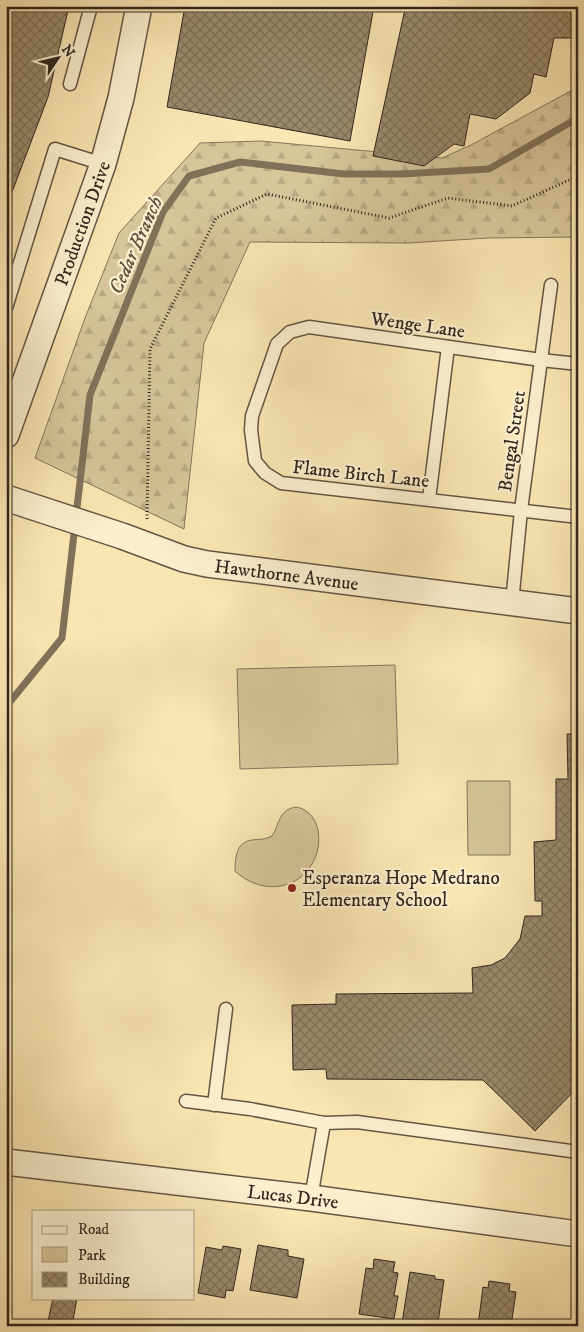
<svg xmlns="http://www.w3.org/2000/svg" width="584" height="1332" font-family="'IM FELL DW Pica',serif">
	<defs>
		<pattern id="forest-firs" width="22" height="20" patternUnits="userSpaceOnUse" patternTransform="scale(1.25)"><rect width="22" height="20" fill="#d8c59a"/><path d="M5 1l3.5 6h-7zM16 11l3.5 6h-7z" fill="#baa984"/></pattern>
		<pattern id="building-cross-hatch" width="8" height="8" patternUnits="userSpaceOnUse" patternTransform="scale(1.25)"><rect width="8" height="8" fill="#9a896b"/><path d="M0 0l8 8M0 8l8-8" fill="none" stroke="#7e7057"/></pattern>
	</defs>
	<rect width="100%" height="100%" fill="#fae6b3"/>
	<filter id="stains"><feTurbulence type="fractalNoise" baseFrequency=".004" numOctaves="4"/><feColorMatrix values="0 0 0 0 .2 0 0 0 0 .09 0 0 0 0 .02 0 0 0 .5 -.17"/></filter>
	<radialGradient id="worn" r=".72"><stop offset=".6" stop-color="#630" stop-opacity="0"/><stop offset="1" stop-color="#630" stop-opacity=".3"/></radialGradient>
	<path fill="url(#forest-firs)" stroke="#85755c" d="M578,87v150l-90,1 -79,5 -159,-1 -46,101 -20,186 -149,-71 50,-140 34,-85 81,-90 61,-2 181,17 29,-13z"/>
	<g fill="#d8c59a" stroke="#85755c">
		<path d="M395,665l3,99 -158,5 -3,-100z"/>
		<path d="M467,781h43v74h-42z"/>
		<path d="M296,807c25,4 28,38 16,57 -17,29 -54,29 -77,7 0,-13 1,-29 17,-31 8,-1 12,0 20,-4 8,-12 6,-26 24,-29z"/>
	</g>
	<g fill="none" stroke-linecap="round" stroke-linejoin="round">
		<path stroke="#817159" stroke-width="7" d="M6,710l3,-7 53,-65 28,-243 73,-183 26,-36 51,-14 104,12h58l87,-5 89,-51"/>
	</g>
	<g fill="url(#building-cross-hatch)" stroke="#32251e">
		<path d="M6,6h63l-21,91 -42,111z"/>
		<path d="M185,6h189l-24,135 -183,-34z"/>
		<path d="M397,6h181v32h-24l-8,39 -12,-3 -4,19 -34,26 -26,-5 -6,32 -10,-2 -30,22 -51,-10 32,-147 -9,-1z"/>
		<path d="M567,734h11v353l-43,44 -52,-51 -156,-1 -1,-10 -33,1 -1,-65 44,-1v-10l137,-1 -1,-25 19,-3 14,-7 15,-19 5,-23h17v-15h-7l-1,-59 22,-2v-61h12z"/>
		<path d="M258,1245l30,5v6l16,3 -7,39 -47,-8z"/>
		<path d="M223,1246l18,3 -8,42 -7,-1 -1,8 -27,-5 8,-46 16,3z"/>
		<path d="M374,1259l21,3 -2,10 5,1 -4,23h4l-4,23 -35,-5 7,-46 7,1z"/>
		<path d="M410,1272l25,4v3l9,1 -6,43 -22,-3 -1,5 -13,-2z"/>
		<path d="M489,1281l21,3 -1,7 7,1 -5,34h-33l5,-39 5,1z"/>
		<path d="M53,1298h24l-5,28h-25z"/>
	</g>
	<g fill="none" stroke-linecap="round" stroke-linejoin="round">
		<g stroke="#645543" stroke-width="15">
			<g id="service">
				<path d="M70,84l21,-78"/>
				<path d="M6,308l49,-159 48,15"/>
				<path d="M578,364l-37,-4 -232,-33 -19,5 -13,12 -25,72 -1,14 4,31 10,12 16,10 297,34"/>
				<path d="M429,499l19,-152"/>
				<path d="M512,603l9,-93 30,-225"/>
				<path d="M186,1101l64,8 74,14 33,-1 221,30"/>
				<path d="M214,1105l12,-96"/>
				<path d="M311,1198l13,-75"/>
			</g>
		</g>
		<g stroke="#645543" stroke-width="28">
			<g id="minor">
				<path id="s1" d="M6,435l97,-271 18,-66 18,-92"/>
				<path id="s2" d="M6,498l116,38 62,23 23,5 371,47"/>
				<path id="s3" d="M6,1162l305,36 267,36"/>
			</g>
		</g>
		<path stroke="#32251e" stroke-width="3" stroke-dasharray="1 2.5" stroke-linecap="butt" d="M147,519l3,-170 66,-131 51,-24 122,24 59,-20 64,8 66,-30"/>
		<use href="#service" stroke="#fcefce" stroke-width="12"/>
		<use href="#minor" stroke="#fcefce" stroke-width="25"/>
	</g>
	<circle fill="#8f2418" stroke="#fcefce" stroke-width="2" cx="292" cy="888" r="5"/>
	<g text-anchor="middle" stroke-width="4.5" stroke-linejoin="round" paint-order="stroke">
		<g font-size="19" fill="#32251e" stroke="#fcefce">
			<text dy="7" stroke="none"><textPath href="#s1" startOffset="225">Production Drive</textPath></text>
			<text transform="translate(418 324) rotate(8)" y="7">Wenge Lane</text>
			<text transform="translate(511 441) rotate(-82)" y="7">Bengal Street</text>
			<text transform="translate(361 473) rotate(6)" y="7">Flame Birch Lane</text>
			<text dy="7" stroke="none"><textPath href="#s2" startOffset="292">Hawthorne Avenue</textPath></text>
			<text dy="7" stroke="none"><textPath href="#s3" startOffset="289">Lucas Drive</textPath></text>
		</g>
		<g font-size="19" fill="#32251e" stroke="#fcefce" text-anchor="start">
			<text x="302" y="884">Esperanza Hope Medrano<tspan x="302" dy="22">Elementary School</tspan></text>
		</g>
		<g font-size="20" font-style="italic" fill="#605140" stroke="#fcefce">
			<text transform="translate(135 245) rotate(-66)" y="7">Cedar Branch</text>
		</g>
	</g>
	<rect width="584" height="1332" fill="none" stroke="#fae6b3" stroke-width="25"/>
	<rect x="8" y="8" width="569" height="1317" fill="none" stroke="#32251e" stroke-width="2.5"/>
	<rect x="12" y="12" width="559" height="1307" fill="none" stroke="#32251e"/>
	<rect x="32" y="1210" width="162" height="90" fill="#fcefce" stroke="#ab9e88"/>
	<rect x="42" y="1226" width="25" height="8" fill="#fcefce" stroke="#ab9e88"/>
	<text x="78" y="1234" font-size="15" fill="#32251e">Road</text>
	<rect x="42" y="1247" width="25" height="15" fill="#d8c59a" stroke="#ab9e88"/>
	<text x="78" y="1260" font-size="15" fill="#32251e">Park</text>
	<rect x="42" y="1272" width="25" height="15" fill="url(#building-cross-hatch)" stroke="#ab9e88"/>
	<text x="78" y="1284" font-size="15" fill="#32251e">Building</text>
	<g transform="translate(58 58) rotate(55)" stroke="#fcefce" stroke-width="4" paint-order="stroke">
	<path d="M0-4L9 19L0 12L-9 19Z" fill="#32251e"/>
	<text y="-8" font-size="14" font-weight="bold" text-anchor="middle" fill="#32251e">N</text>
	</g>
	<rect width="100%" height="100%" filter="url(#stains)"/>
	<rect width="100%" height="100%" fill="url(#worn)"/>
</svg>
